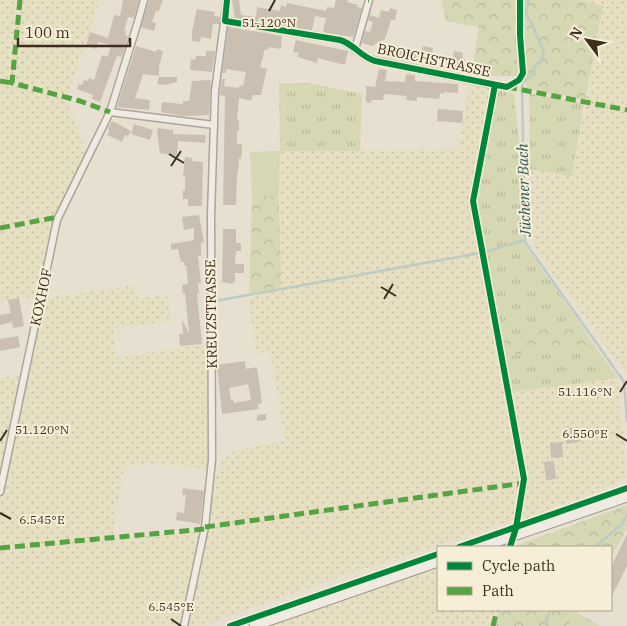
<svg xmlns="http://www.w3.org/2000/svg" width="627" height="626" font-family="'IBM Plex Serif',serif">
	<defs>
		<pattern id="farmland-dots" width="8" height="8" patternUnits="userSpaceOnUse" patternTransform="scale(1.25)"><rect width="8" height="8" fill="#e6dfc2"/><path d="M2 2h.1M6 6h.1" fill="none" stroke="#c6c0a6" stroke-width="1.8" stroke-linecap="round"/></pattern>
		<pattern id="grass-tufts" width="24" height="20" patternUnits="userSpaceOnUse" patternTransform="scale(1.25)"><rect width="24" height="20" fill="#d6d7b3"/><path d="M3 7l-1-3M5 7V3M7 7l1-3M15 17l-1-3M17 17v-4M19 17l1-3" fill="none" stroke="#b9b99a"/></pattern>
		<pattern id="forest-crowns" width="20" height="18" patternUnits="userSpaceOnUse" patternTransform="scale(1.25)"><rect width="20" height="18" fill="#d6d7b3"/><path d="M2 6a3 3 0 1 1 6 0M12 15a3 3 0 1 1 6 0" fill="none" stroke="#b9b99a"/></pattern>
	</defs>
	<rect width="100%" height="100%" fill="#e7e0d1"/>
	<g fill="url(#farmland-dots)">
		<path d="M0,0h100l-33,99 20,56 -35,71 -12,70 -40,6z"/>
		<path d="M580,0h47v375l-93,-127 -4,-79 42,8 31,-170z"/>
		<path d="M470,83l20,3 2,2 -21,109 50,284v12l-7,27 -190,62 -121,44h-15l20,-96 4,-2 2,-6 -5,-3 6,-42 8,-17 12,-10 50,-9 -14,-89 -15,1 -7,-55 32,-10 -1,-137 178,-2z"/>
		<path d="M135,285l3,13 29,-3 4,26 -58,7 3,30 91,-14 1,125 -59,-6 -25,4 -12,72 85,-7 3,6 -18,88h-182v-248l28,-4 16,-76z"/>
		<path d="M618,378l9,100 -29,13 -79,30 7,-40 -14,-89z"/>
		<path d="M438,565v45h58l-3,16h-225z"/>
	</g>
	<g fill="url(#grass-tufts)">
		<path d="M279,83h29l54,11 -2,57h-80z"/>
		<path d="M499,89l15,5 9,83v65l57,81 -80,14 -23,-126c0,-40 11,-80 19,-119z"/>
		<path d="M529,93l55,11 -12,73 -42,-8z"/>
		<path d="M594,345l24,33 -106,14 -8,-35z"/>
		<path d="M578,613l22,13h-33z"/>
	</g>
	<g fill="url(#forest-crowns)">
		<path d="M441,0h139l23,6 -18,94 -59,-12 -1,-12h-54l8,-49 -33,-6z"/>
		<path d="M252,196h27l2,92 -32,6z"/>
		<path d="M580,323l14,22 -90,12 -4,-20z"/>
		<path d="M627,505v24l-16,28v-10h-99z"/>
		<path d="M499,610h81l-13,16h-72z"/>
	</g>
	<path fill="#d6d7b3" d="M280,151l-1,45h-27l-2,-44z"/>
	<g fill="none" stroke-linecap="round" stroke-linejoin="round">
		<g stroke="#bcccc2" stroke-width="2.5">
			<path d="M528,0l-2,15 5,7 13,30 -2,7 -7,7 -2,8 -8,6 -3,6 3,156 99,140 3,39"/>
			<path d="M485,252l40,-12"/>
			<path d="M215,301l265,-48"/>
			<path d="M595,547l27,-23 5,-10"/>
			<path d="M546,626l1,-8 4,-8"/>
		</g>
	</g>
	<g fill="#cbbfb2" fill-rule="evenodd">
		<path d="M123,0h16l-5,18 -6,-1 -4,14h2l-1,4 3,1 -6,21 -5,-1 -17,46 -8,-3 1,-4 -16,-6 2,-5 3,1 2,-5 4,1 1,-3 5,2 8,-25 6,2 3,-12 -13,-3 -2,7 -10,-3 4,-14 18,6 6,-23 6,1z"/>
		<path d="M149,0h14l-4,11h-3l-4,11 4,1 -2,8 -13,-4z"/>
		<path d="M232,0h7l2,15 15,2 1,-10 23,4 1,-6 5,2 1,-4 39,8 1,-4 7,1 2,-8h12l-1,2 11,3 -1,2 5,1 -9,29 -30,-5 3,-14 -11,-2 -3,14 -77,-12z"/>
		<path d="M390,8l7,2 -2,10h-4l-6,19 -13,7 -10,-3 3,-12 5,1 3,-10 -5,-2 2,-5 9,3 2,-8 8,2z"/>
		<path d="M197,9l18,3 -1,4 6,1 -1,7h-6l-2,15 -10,-2 -1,5 -8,-1v-10z"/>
		<path d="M228,27l54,9 -1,13 -13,-2v3l-3,-1 -5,18 7,2 -6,26h-8l-2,6 -12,-3 -2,22h2v11h-2v13h5v8l-1,7 -2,-1 -1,15h-1l-1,32h-13l2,-109 -5,-1v-4l2,-12h3l-1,7 15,2 1,-3 3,1 3,-14 -20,-3v4h-4z"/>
		<path d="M296,40l52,11 -3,14 -27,-7 -1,5 -20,-6 2,-4 -6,-1z"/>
		<path d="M136,46l20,6 1,-3 6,2 -4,16v9l-16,-2 -8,24 15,2 -1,10 -32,-3z"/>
		<path d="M386,46l35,7 2,-7 10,2 -3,14 -17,-4 -1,4 -28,-6z"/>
		<path d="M206,51h9l-3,21 -22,-2 1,-11 4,1 1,-4h10z"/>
		<path d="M454,51l9,2 -1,6h3l-1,7 -3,-1 -1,4 -9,-2z"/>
		<path d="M379,69l8,1 -2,11 20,1 1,-8 9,1v6l43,3v9l-14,-1v2l-4,-1 -1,6 -22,-2v4l-11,-1 1,-4 -23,-2 -1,6h-12v3l-5,-1v-16l9,1z"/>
		<path d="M159,77h18v5l-12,3 -8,-1z"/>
		<path d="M211,80l-2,35 -27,1 -21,-4 1,-10 21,2v-3h6l3,-20z"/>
		<path d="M438,109l25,2 -1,12 -25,-2z"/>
		<path d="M112,121l19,10 -3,5 -3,-1 -3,7 -15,-7 2,-3 -1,-4z"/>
		<path d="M134,124l19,6 -3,10 -19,-6z"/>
		<path d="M158,128l15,2v4l33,1 -1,8 -27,-2 -1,15 -17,-3 -3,-21z"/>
		<path d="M185,157l7,1v3l11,1 -1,44h-14v-7h-5v-9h2v-14h-2z"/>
		<path d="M199,215l5,27 -3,1v13h-3l3,27h-3l1,10 -2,1 5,50 -22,2 -1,-12h4l-1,-14 7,13 -4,-40 -2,1 -1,-9 6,-1 -2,-19h-2v-3h-3l-3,-13 -7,1v-6l23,-4v-12l-10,2 -2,-13z"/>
		<path d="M223,229h13v14h5v8h-5l-1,13h9v9h-9v9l-4,2 -9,-2z"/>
		<path d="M19,298l5,28 -11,2 -1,-6 -12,3v-10l11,-2 -3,-13z"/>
		<path d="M18,336l2,11 -20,4v-12z"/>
		<path d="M245,361l1,8 11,-2 5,36 -4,1 1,5 -37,5 -5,-49zM248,384l3,16 -17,3 -1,-3h-2l-2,-12z"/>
		<path d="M266,414v6l-9,1v-6z"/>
		<path d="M567,428h11l2,14 -14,2z"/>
		<path d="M562,442l1,15 -12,1 -1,-15z"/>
		<path d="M554,461l2,18 -10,1 -2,-18z"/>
		<path d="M183,488l21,3 -4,33 -24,-4 1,-8 7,1 2,-18h-4z"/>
		<path d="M627,534v32l-16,32v-31z"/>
	</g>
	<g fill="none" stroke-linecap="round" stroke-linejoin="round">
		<g stroke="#ada599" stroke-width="9">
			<g id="minor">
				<path d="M225,21l115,19c13,4 20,16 32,20l123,25"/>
				<path d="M355,49l14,-49"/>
				<path d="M110,112l104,13"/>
				<path d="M0,492l57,-272 53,-108 27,-87 7,-25"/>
				<path d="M184,626l21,-99 7,-67 -1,-245 4,-124 12,-91"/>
			</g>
		</g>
		<g stroke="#9c958a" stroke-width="11">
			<g id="secondary">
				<path d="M482,547l145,-50"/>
				<path d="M254,626l184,-64"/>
			</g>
		</g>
		<use href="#minor" stroke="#efebe3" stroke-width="6"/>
		<use href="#secondary" stroke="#efebe3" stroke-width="9"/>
		<g stroke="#54a441" stroke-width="5" stroke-dasharray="10 5" stroke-linecap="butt">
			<path d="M20,0l-8,83 68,18 30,11"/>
			<path d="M368,0h1"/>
			<path d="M0,81l12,2"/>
			<path d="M507,87l120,23"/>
			<path d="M0,228l58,-11"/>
			<path d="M205,527l319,-44"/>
			<path d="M0,548l205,-19"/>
			<path d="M493,626l4,-16"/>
		</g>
		<g stroke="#f7eed8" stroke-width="9">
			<g id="cycleway">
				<path d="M227,0l-2,21 115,19c14,4 21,17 35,21l132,26 12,-7 4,-7 -3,-38v-35"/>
				<path d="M495,85l-22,116 51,278 -8,49 -6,19"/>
				<path d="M459,547l168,-59"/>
				<path d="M230,626l208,-72"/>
			</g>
		</g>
		<use href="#cycleway" stroke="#00873e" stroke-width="6"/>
	</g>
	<path fill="none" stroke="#3d2e20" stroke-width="2" d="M269,11l6,-11M169,154l15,9M171,166l10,-15M381,287l15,9M384,299l9,-15M620,392l7,-11M616,434l11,7M0,441l7,-11M0,513l11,6M171,619l10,7"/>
	<g text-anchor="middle" stroke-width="4" stroke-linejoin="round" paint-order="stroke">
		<g font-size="14" fill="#3d2e20" stroke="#f7eed8">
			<text transform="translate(434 60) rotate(12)" y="5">BROICHSTRASSE</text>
			<text transform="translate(41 297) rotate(-78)" y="5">KOXHOF</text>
			<text transform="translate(211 314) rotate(-91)" y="5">KREUZSTRASSE</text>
		</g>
		<g font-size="15" font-style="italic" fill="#2f5d5a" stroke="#f7eed8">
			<text transform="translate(524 190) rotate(-92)" y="5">Jüchener Bach</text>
		</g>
	</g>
	<g font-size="12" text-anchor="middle" fill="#3d2e20" stroke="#f7eed8" stroke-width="4" stroke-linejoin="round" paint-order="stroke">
		<text x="269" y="27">51.120°N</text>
		<text x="585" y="396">51.116°N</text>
		<text x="42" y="434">51.120°N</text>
		<text x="585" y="438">6.550°E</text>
		<text x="42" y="524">6.545°E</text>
		<text x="171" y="611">6.545°E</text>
	</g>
	<rect x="437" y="546" width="175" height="65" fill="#f7eed8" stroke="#ada18e"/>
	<rect x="447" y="562" width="25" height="8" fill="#00873e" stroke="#ada18e"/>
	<text x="482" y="571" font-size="15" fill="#3d2e20">Cycle path</text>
	<rect x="447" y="587" width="25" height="8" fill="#54a441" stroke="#ada18e"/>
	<text x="482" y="596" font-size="15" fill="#3d2e20">Path</text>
	<g transform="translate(587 40) rotate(302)" stroke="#f7eed8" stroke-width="4" paint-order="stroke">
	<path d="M0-4L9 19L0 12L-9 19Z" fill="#3d2e20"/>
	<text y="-8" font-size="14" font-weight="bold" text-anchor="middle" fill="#3d2e20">N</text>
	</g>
	<path d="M18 38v8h112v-8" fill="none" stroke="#3d2e20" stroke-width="2.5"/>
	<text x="25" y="38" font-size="15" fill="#3d2e20" stroke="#f7eed8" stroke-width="4" paint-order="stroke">100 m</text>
</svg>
